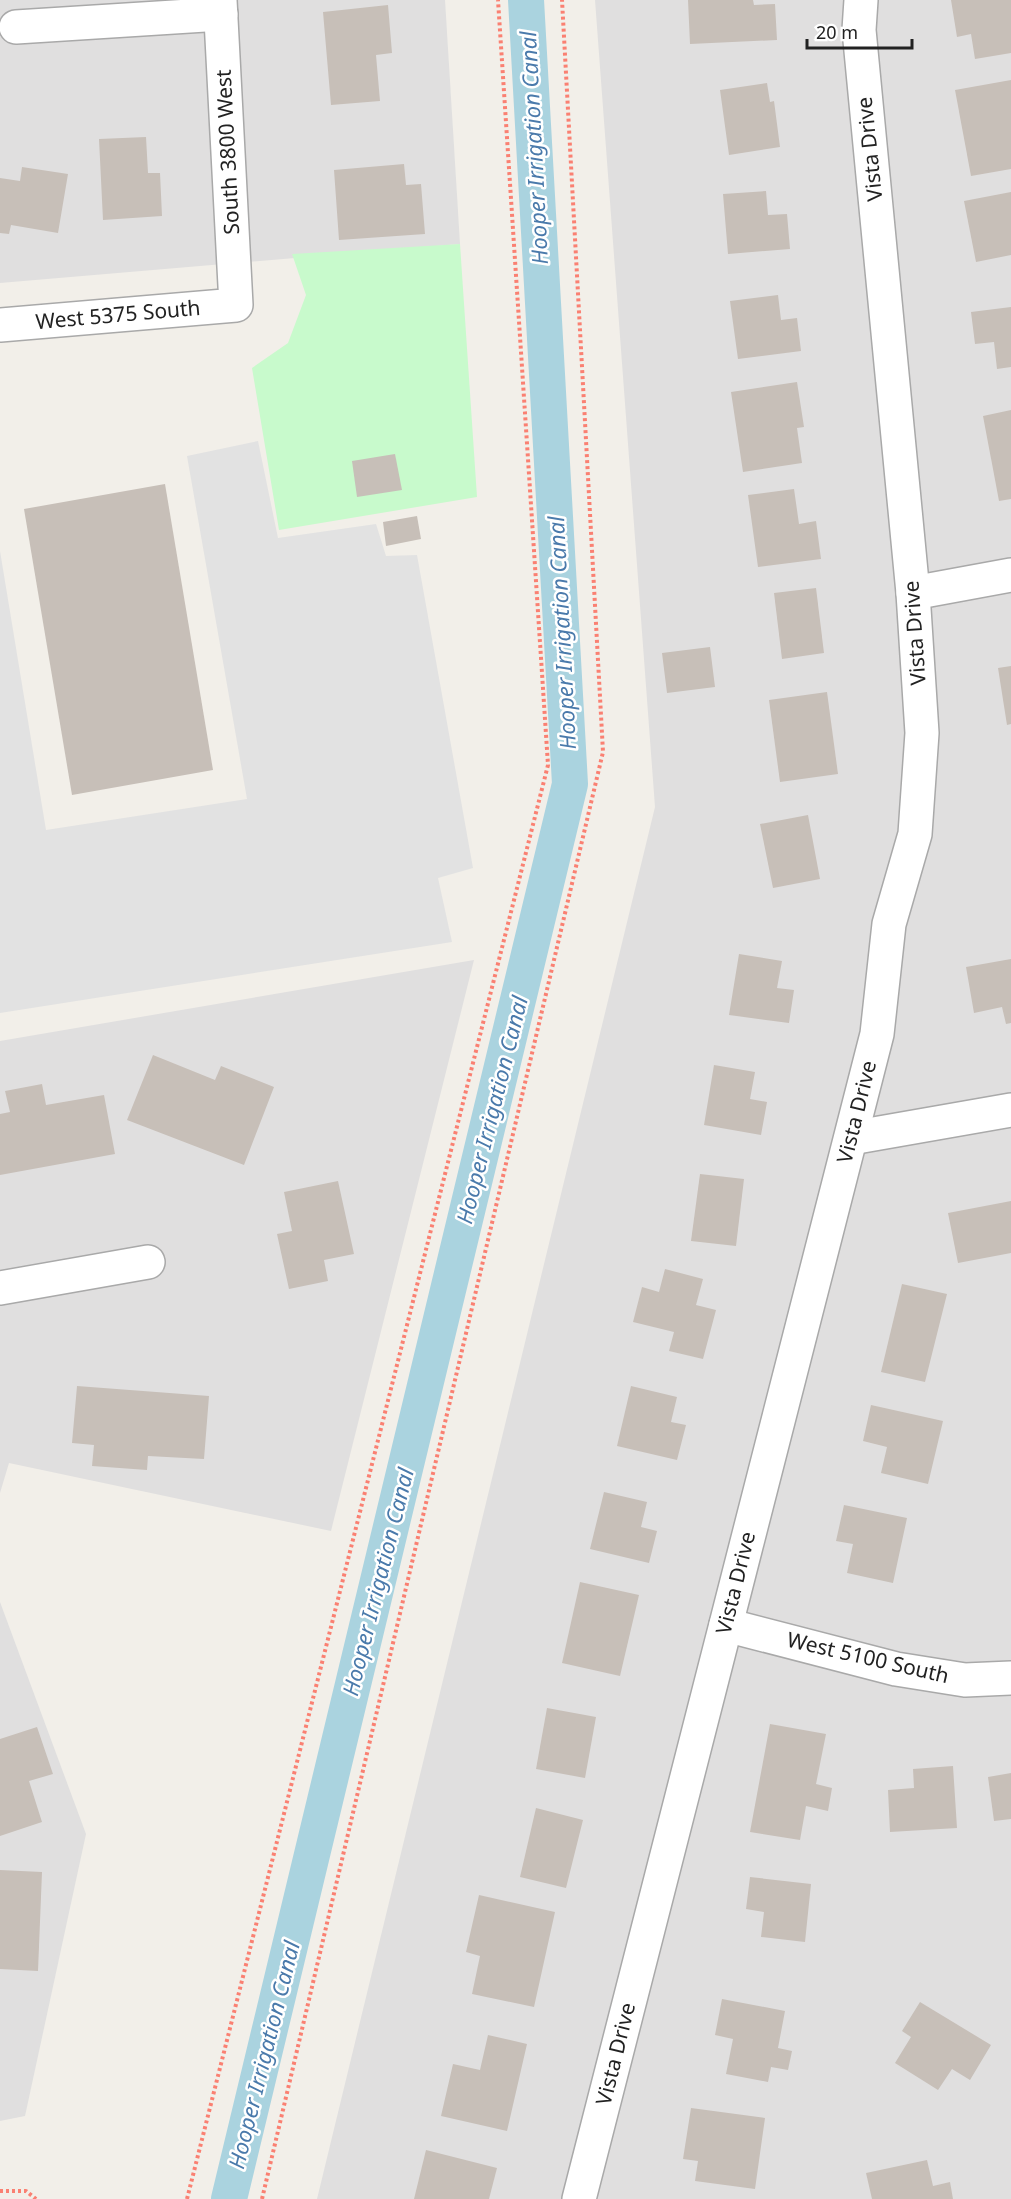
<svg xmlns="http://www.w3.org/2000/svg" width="1011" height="2199" font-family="'Noto Sans',sans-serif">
	<rect width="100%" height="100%" fill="#f2efe9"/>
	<g fill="#e0dfdf">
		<path d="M0,0h445l15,244 -460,39z"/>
		<path d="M595,0h416v2199h-694l338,-1392z"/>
		<path d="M474,960l-143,571 -322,-68 -9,30v-452z"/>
		<path d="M0,1602l86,232 -61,282 -25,5z"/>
	</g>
	<path fill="#c8facc" d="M460,244l17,253 -198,33 -27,-162 36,-25 18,-48 -14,-41z"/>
	<path fill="#e2e2e2" d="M258,441l20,97 98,-14 10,32 31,-1 56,313 -35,10 14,64 -452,71v-462l46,279 201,-31 -60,-343z"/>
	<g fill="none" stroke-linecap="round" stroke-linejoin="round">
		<path stroke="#aad3df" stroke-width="36" d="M229,2199l341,-1415 -44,-784"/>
	</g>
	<g fill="#c7bfb8">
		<path d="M688,0h65l1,5 21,-1 2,36 -87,4z"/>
		<path d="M951,0h60v53l-36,6 -4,-25 -14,3z"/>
		<path d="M388,5l4,48 -16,2 4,46 -49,4 -8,-93z"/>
		<path d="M1011,80v89l-40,7 -16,-86z"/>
		<path d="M767,83l3,19 4,-1 6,46 -51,8 -9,-65z"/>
		<path d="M146,137l2,36h12l2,43 -59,4 -4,-81z"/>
		<path d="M404,164l2,21 15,-1 4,50 -86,6 -5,-70z"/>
		<path d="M22,167l46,7 -10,59 -47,-8 -2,9 -9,-1v-55l20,3z"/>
		<path d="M766,191l2,24 19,-1 3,35 -62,5 -5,-60z"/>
		<path d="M1011,192v63l-35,7 -12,-61z"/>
		<path d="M778,295l3,25 16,-2 4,33 -63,8 -8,-58z"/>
		<path d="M1011,307v60l-14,2 -3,-27 -19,2 -4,-32z"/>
		<path d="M797,382l7,45 -7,1 5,35 -59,9 -12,-80z"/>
		<path d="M1011,410v89l-12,2 -16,-85z"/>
		<path d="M395,454l7,36 -45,7 -5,-36z"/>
		<path d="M165,484l48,286 -141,25 -48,-286z"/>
		<path d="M794,489l5,35 17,-3 5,38 -63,8 -10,-72z"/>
		<path d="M417,516l4,23 -35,7 -3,-24z"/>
		<path d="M816,588l8,65 -42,6 -8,-66z"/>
		<path d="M710,647l5,40 -48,6 -5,-40z"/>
		<path d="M1011,666v58l-4,1 -9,-57z"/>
		<path d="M827,692l11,82 -58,8 -11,-82z"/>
		<path d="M808,815l12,64 -47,9 -13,-64z"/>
		<path d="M739,954l43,7 -5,27 17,2 -5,33 -60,-8z"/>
		<path d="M1011,959v64l-5,1 -4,-17 -28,6 -8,-46z"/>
		<path d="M153,1055l62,25 6,-14 53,21 -30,78 -117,-45z"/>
		<path d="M714,1065l41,7 -5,27 17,3 -6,33 -57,-10z"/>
		<path d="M42,1084l4,21 58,-10 11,59 -115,21v-61l10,-2 -5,-21z"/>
		<path d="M700,1174l44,5 -8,67 -45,-5z"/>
		<path d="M338,1181l16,73 -30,6 4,21 -39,8 -12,-55 15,-3 -8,-39z"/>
		<path d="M1011,1201v52l-53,10 -10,-50z"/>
		<path d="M665,1269l38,10 -7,26 20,5 -13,49 -34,-8 5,-19 -41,-10 9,-35 17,5z"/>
		<path d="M902,1284l45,10 -22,88 -44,-10z"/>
		<path d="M77,1386l132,10 -5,63 -56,-3 -1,14 -55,-4 2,-21 -22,-2z"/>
		<path d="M631,1386l46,11 -6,25 15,3 -9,35 -60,-14z"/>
		<path d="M871,1405l72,16 -15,63 -47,-11 6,-26 -24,-6z"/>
		<path d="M604,1492l43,10 -6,25 16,4 -8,32 -59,-14z"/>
		<path d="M844,1505l63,13 -14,65 -46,-10 6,-29 -17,-3z"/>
		<path d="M580,1582l59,13 -19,81 -58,-13z"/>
		<path d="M547,1708l49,9 -11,61 -49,-9z"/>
		<path d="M770,1724l56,10 -10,50 16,4 -4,23 -22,-5 -6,34 -50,-8z"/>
		<path d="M37,1727l16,47 -24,7 13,41 -42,14v-97z"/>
		<path d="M953,1766l4,62 -67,4 -2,-42 26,-2 -1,-19z"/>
		<path d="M1011,1773v46l-17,2 -6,-44z"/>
		<path d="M536,1808l47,12 -17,68 -46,-11z"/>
		<path d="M0,1870l42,2 -4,99 -38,-2z"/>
		<path d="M750,1877l61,7 -6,58 -44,-5 3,-25 -18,-3z"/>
		<path d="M479,1895l76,17 -21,95 -62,-13 8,-38 -14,-4z"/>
		<path d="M722,1999l63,12 -7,37 14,3 -4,19 -17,-3 -3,15 -42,-8 7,-35 -18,-4z"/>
		<path d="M920,2002l71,43 -21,35 -18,-11 -14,21 -43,-27 16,-26 -9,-6z"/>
		<path d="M488,2035l39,9 -20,87 -66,-15 12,-52 27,6z"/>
		<path d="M691,2108l74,10 -10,71 -60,-8 3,-20 -15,-2z"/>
		<path d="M426,2150l71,18 -8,31h-75z"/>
		<path d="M927,2160l6,26 17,-4 3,17h-81l-6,-26z"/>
	</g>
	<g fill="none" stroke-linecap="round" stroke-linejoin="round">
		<g stroke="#a9a9a9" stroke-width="36">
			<g id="street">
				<path d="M16,27l205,-13"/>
				<path d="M0,325l236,-20 -16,-305"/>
				<path d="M913,593l98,-18"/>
				<path d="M851,1138l160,-28"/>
				<path d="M0,1288l148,-26"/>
				<path d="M726,1625l170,44 69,11 46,-2"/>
				<path d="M579,2199l298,-1165 12,-110 26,-90 7,-101 -9,-140 -54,-563 2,-30"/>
			</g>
		</g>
		<g stroke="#fa8072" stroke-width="4" stroke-dasharray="3 3" stroke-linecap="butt">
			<path d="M0,2191h26l10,8"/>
			<path d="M187,2199l361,-1434 -50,-765"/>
			<path d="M262,2199l341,-1447 -41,-752"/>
		</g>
		<use href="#street" stroke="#fff" stroke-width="33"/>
	</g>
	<g text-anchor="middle" stroke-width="5" stroke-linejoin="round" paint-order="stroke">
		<g font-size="21" fill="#222" stroke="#fff">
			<text transform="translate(870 149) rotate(-96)" y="7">Vista Drive</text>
			<text transform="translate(228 152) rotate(-93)" y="7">South 3800 West</text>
			<text transform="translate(118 315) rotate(-5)" y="7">West 5375 South</text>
			<text transform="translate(915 633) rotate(-94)" y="7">Vista Drive</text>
			<text transform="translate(857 1112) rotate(-76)" y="7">Vista Drive</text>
			<text transform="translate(736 1583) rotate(-76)" y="7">Vista Drive</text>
			<text transform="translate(868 1658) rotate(13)" y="7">West 5100 South</text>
			<text transform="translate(616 2054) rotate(-76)" y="7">Vista Drive</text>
		</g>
		<g font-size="22" font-style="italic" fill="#4a7aab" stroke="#fff">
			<text transform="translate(534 148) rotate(-93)" y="8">Hooper Irrigation Canal</text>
			<text transform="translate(562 633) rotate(-93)" y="8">Hooper Irrigation Canal</text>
			<text transform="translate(492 1110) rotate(-76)" y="8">Hooper Irrigation Canal</text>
			<text transform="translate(378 1582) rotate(-76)" y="8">Hooper Irrigation Canal</text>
			<text transform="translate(264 2055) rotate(-76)" y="8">Hooper Irrigation Canal</text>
		</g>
	</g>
	<path d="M807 39v9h105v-9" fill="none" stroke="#222222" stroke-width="3"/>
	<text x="816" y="39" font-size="18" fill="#222222" stroke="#ffffff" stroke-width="4.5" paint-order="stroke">20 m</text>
</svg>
